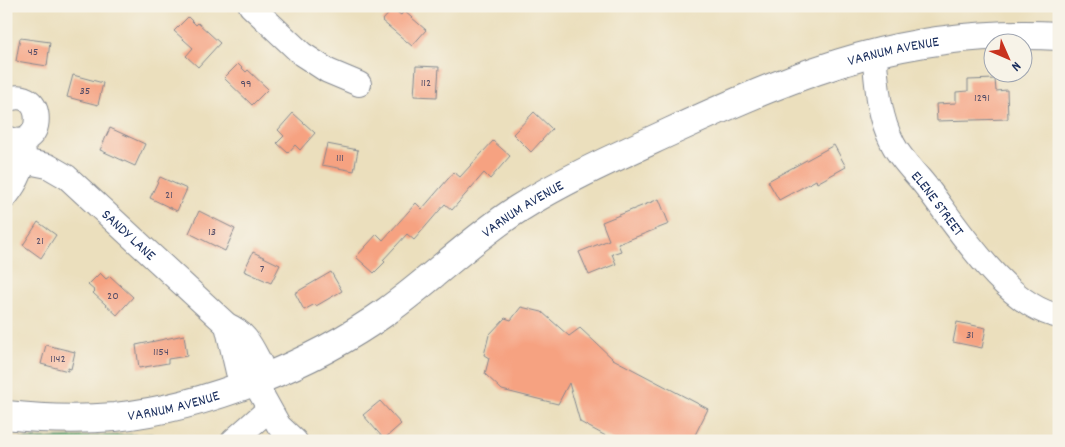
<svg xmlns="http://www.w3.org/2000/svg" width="1065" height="447" font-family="Dekko,sans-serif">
	<rect width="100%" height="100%" fill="#f7f3e8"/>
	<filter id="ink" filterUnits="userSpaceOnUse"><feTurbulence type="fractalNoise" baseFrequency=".02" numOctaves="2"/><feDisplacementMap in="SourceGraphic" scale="10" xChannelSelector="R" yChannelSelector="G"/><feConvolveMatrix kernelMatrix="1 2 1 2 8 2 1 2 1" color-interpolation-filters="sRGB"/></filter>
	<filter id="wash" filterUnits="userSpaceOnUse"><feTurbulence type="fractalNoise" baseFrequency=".0096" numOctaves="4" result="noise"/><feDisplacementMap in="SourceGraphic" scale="20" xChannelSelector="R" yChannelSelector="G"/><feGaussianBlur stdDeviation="1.12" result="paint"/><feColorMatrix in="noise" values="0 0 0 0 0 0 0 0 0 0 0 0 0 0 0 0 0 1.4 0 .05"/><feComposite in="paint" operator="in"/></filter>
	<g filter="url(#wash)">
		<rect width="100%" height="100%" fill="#ebdfbd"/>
		<path fill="#73b678" stroke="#47726b" d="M152,434l15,7h-161v-1z"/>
		<g id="blocks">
			<g fill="#f6a281">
				<path d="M393,9l8,6 3,-4 22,19 -14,16 -30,-25z"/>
				<path d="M188,17l8,8 2,-2 22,20 -22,24 -12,-11 7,-8 -19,-17z"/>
				<path d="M20,38l30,4 -3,24 -31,-5z"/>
				<path d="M238,64l8,8 2,-2 20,19 -16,16 -28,-27z"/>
				<path d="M416,66l23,1 -2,30 -23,-1z"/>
				<path d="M73,75l30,8 -5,22 -31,-8z"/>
				<path d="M995,79l1,12 11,-1 1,29 -71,2 -1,-17 20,-1v-11l12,-1v-11z"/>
				<path d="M534,112l18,17 -21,23 -18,-18z"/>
				<path d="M293,113l22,20 -15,17 -5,-5 -7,8 -11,-10 7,-7 -6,-6z"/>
				<path d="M110,128l35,16 -10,22 -35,-16z"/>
				<path d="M493,141l17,15 -20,23 -6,-6 -32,37 -7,-6 -31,36 -7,-6 -24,26 2,2 -11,11 -18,-16 21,-23 6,6 33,-37 6,6 32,-37 6,5z"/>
				<path d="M327,144l31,6 -4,21 -32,-6z"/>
				<path d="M834,145l12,22 -29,16 -1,-3 -37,20 -11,-19z"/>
				<path d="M160,177l27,12 -10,22 -27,-13z"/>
				<path d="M659,199l10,25 -51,20 3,7 -9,3 4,10 -27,11 -10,-23 30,-12 -7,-18z"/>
				<path d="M199,211l36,18 -10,22 -36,-18z"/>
				<path d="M38,222l18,13 -15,23 -18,-13z"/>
				<path d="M253,252l27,13 -9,18 -27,-12z"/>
				<path d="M331,272l11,19 -26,15 -1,-2 -11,6 -9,-17z"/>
				<path d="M100,273l6,6 4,-3 23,21 -16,18 -24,-22 2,-2 -7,-6z"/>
				<path d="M521,307l21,5 27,24 11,-8 33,31 95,50 -16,32h-77l-35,-19 -11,-39 -11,21 -56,-14 -17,-16 4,-16 -5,-3 5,-20 16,-17 6,2z"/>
				<path d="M957,322l29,6 -4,20 -29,-6z"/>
				<path d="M184,335l3,21 -19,3v4l-29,5 -3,-23z"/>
				<path d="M46,345l29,7 -4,17 -3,-1v3l-27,-7z"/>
				<path d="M380,401l21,23 -17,15 -21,-24z"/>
			</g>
		</g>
	</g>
	<g filter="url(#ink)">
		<use href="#blocks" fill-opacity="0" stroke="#83878e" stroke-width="1"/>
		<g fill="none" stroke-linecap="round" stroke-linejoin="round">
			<g stroke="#83878e" stroke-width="26">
				<g id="minor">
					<path d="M251,6l51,48 26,17 31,13"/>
					<path id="s1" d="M874,52c3,32 4,63 19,92 8,16 24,30 35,45 30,39 79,118 131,127"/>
					<path d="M6,100c41,-17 41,55 0,38"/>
					<path id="s2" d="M23,161l25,5 19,11 160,148c19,8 24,21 33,38l-6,18"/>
					<path d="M6,196c11,-14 21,-31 17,-50"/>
					<path d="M227,325l11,47 16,9"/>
					<path d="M254,381l25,45 16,15"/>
					<path d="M233,441l35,-31"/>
				</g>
			</g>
			<g stroke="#83878e" stroke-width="30">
				<g id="major">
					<path id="s3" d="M6,415c36,4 73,5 109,2 92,-10 197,-52 272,-106 45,-32 84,-72 131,-102 49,-31 102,-54 154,-78 134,-62 237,-103 387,-95"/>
				</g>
			</g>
			<use href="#minor" stroke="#fff" stroke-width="24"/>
			<use href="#major" stroke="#fff" stroke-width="28"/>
		</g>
	</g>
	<g text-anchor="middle" stroke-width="5" stroke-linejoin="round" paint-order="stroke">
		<g font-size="12" fill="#524c67">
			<text x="33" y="55">45</text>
			<text x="426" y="86">112</text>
			<text x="246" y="87">99</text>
			<text x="85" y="94">35</text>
			<text x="982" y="101">1291</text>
			<text x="340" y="161">111</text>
			<text x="169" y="198">21</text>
			<text x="212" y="235">13</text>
			<text x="40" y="244">21</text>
			<text x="262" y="272">7</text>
			<text x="113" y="299">20</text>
			<text x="970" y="338">31</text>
			<text x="161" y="355">1154</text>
			<text x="58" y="362">1142</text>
		</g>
		<g font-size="15" fill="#1b2f5e" stroke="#f7f3e8">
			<text dy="5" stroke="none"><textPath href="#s3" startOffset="979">VARNUM AVENUE</textPath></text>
			<text dy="5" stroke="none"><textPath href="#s1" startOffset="169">ELENE STREET</textPath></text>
			<text dy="5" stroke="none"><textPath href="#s3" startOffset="574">VARNUM AVENUE</textPath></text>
			<text dy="5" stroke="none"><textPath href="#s2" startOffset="132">SANDY LANE</textPath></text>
			<text dy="5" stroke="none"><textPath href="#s3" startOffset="169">VARNUM AVENUE</textPath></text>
		</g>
	</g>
	<rect width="1065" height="447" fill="none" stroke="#f7f3e8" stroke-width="25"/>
	<g transform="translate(1008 58) rotate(135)"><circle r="24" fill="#f7f3e8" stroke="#9fa5b1"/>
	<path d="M0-4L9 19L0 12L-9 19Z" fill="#c8321e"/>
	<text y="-8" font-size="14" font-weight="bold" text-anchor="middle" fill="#1b2f5e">N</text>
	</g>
</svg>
